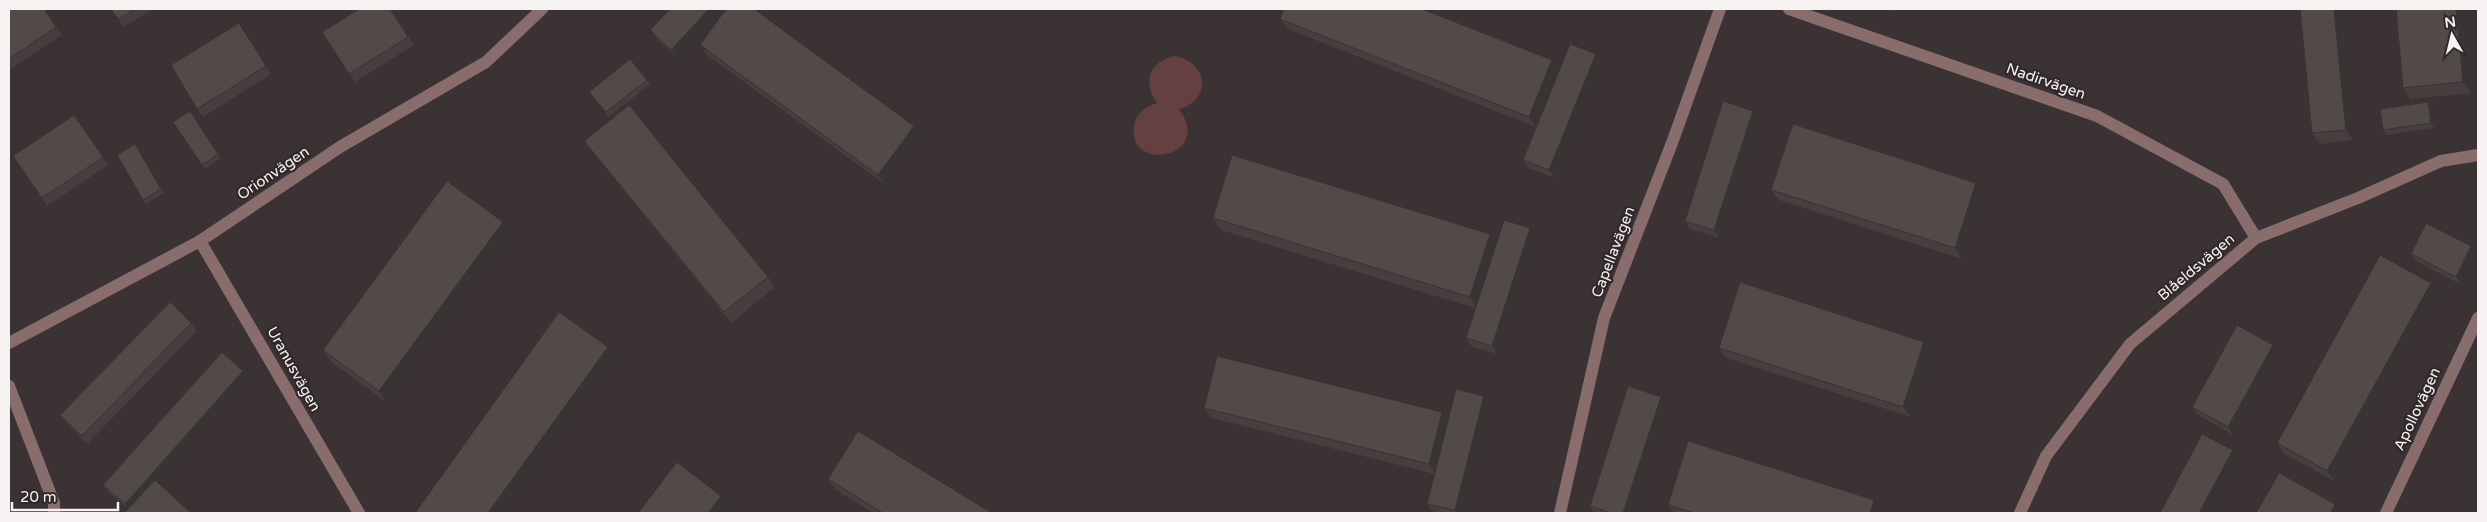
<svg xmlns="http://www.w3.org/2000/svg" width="2487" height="522" font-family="'Varela Round',sans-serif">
	<rect width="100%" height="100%" fill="#3b3333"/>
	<path fill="#644040" d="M1175,56c33,6 38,44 4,53 36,49 -52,65 -45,17 2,-13 11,-19 23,-23 -15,-22 -8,-41 18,-47z"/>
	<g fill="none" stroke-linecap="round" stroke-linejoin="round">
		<g stroke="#896d6c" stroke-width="12">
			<path d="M1789,9l308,107 126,68 33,54"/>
			<path d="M200,241l159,272"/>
			<path d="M9,343l191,-102 140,-94 146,-85 56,-53"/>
			<path d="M9,386l45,117v10"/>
			<path d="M1560,513l44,-195 68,-175 48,-134"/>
			<path d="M2020,513l26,-57 84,-112 126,-106 102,-40 83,-37 37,-6"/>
			<path d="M2386,513l92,-195"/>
		</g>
	</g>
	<g fill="#473f3f">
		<path d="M9,9h35l18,26 -53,35z"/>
		<path d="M111,9h42l-30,18z"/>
		<path d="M359,9h32l23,36 -59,37 -6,-8z"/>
		<path d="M670,9l7,49 -21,-20 -6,-8z"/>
		<path d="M1887,9h9l-1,3z"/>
		<path d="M2300,9h40l13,131 -33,4 -8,-11z"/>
		<path d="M2463,9l8,84 -61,6 -7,-11z"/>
		<path d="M1280,19l272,41 7,10 37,-16 6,8 -47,116 -27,-10 -5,-8 13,-33 -248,-98z"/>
		<path d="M245,31l26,43 -68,43 -6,-8z"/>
		<path d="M700,45l214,81 8,10 -36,49 -179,-130z"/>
		<path d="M647,80l3,4 -41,33 -20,-25z"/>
		<path d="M2428,102l3,5 3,21 -48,7 -3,-5z"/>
		<path d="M190,111l31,47 -16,11 -32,-47z"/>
		<path d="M74,115l34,50 -61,41 -34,-50z"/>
		<path d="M1758,119l-38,119 -30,-9 -5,-8z"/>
		<path d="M584,141l184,136 7,10 -44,36 -139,-172z"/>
		<path d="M135,144l29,49 -18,11 -3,-4z"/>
		<path d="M1771,190l212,4 -21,65 -183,-59z"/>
		<path d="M1213,218l283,25 40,-7 -39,118 -26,-8 -5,-8 9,-30 -254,-78z"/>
		<path d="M503,222l8,11 -125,169 -56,-41 -7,-11z"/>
		<path d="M2471,246l6,8 -15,31 -45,-23 -6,-8z"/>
		<path d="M2438,293l-103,188 -51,-27 -7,-11z"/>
		<path d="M191,323l6,8 -110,113 -21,-21 -6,-8z"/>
		<path d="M1719,348l213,4 -21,65 -185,-59z"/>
		<path d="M2278,353l-45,82 -35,-20 -6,-8z"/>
		<path d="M243,371l5,8 -91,103 -29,27 -19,-16 -6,-8z"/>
		<path d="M1489,404l-27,109h-22l-8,-2 -5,-7 7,-30 -223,-56 -7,-10 238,4 6,8z"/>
		<path d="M1667,405l-35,108h-38l-4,-7z"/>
		<path d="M828,479l164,34h-118l-38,-23z"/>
		<path d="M1874,500l7,11v2h-207l-6,-8z"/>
	</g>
	<g fill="#393333">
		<path d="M709,9h13l-45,49 -6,-8z"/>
		<path d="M2334,9h6l13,131 -7,-10z"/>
		<path d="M2456,9h7l8,84 -8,-11z"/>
		<path d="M239,23l6,8 26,43 -5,-8z"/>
		<path d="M1596,54l6,8 -47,116 -6,-8z"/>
		<path d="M1552,60l7,10 -23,57 -7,-10z"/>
		<path d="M2428,102l3,5 3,21 -3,-5z"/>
		<path d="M1753,111l5,8 -38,119 -6,-8z"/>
		<path d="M914,126l8,10 -36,49 -8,-10z"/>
		<path d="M1976,183l7,11 -21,65 -7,-11z"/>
		<path d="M503,222l8,11 -125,169 -7,-11z"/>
		<path d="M1530,228l6,8 -39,118 -5,-8z"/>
		<path d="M1490,234l8,12 -20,63 -8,-12z"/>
		<path d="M2471,246l6,8 -15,31 -6,-8z"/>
		<path d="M2431,283l7,10 -103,188 -8,-10z"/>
		<path d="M1924,342l8,10 -21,65 -8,-10z"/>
		<path d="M2273,345l5,8 -45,82 -5,-8z"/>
		<path d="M608,347l7,10 -112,156h-15z"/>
		<path d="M243,371l5,8 -117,133 -6,-8z"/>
		<path d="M1484,396l5,8 -27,109h-5l-2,-3z"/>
		<path d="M1661,397l6,8 -35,108h-9z"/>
		<path d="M1442,412l7,10 -13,52 -7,-10z"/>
		<path d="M2233,450l5,8 -29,55h-10z"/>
		<path d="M721,496l7,10 -5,7h-15z"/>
		<path d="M1874,500l7,11v2h-11z"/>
		<path d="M2335,504l7,9h-11z"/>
	</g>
	<g fill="#524949" stroke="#393333">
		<path d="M9,9h35l12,18 -47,32z"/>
		<path d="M111,9h24l-17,10z"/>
		<path d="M359,9h31l18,28 -59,37 -27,-42z"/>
		<path d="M670,9h39l-38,41 -21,-20z"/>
		<path d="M726,9h28l160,117 -36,49 -178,-130z"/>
		<path d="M1284,9h138l130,51 -23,57 -249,-98z"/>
		<path d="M2300,9h34l12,121 -34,3z"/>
		<path d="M2396,9h60l7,73 -60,6z"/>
		<path d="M239,23l27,43 -69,43 -26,-44z"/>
		<path d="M1570,44l26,10 -47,116 -26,-10z"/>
		<path d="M630,59l17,21 -41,32 -17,-20z"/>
		<path d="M1723,101l30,10 -39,119 -29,-9z"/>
		<path d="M2428,102l3,21 -48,7 -3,-21z"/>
		<path d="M629,105l139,172 -44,35 -140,-171z"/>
		<path d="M190,111l28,43 -16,11 -29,-43z"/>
		<path d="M74,115l29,42 -61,41 -29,-42z"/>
		<path d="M1793,124l183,59 -21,65 -184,-58z"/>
		<path d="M135,144l26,45 -18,11 -26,-45z"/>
		<path d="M1232,155l258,79 -20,63 -257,-79z"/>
		<path d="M447,181l56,41 -124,169 -56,-41z"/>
		<path d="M1504,220l26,8 -38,118 -26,-8z"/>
		<path d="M2426,223l45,23 -15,31 -45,-23z"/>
		<path d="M2380,255l51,28 -104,188 -50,-28z"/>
		<path d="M1740,282l184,60 -21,65 -184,-59z"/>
		<path d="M170,302l21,21 -109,113 -22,-21z"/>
		<path d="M559,312l49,35 -120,166h-73z"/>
		<path d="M2237,325l36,20 -45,82 -36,-20z"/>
		<path d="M222,352l21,19 -118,133 -22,-19z"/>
		<path d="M1217,356l225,56 -13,52 -225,-56z"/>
		<path d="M1628,386l33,11 -38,116h-12l-21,-7z"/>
		<path d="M1456,389l28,7 -29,114 -28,-6z"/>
		<path d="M858,431l134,82h-109l-55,-34z"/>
		<path d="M2202,434l31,16 -34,63h-39z"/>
		<path d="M1688,441l186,59 -4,13h-176l-26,-8z"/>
		<path d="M677,462l44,34 -13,17h-70z"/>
		<path d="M2279,473l56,31 -4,9h-75z"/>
		<path d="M155,480l36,33h-67z"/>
	</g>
	<g text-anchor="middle" stroke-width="4.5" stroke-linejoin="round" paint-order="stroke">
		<g font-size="15" fill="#f7f2f2" stroke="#312929">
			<text transform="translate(2046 81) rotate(19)" y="5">Nadirvägen</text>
			<text transform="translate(273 173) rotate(-34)" y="5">Orionvägen</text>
			<text transform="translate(1613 252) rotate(-69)" y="5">Capellavägen</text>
			<text transform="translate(2196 267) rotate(-40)" y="5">Blåeldsvägen</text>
			<text transform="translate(294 369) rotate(61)" y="5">Uranusvägen</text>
			<text transform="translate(2417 409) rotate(-65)" y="5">Apollovägen</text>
		</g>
	</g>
	<rect width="2487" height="522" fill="none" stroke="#f7f2f2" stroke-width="20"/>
	<g transform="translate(2452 35) rotate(352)" stroke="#312929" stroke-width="4" paint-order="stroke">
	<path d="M0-4L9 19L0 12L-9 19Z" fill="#f7f2f2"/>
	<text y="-8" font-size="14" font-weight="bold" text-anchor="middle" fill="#f7f2f2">N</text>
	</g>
	<path d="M12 502v8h106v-8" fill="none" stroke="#f7f2f2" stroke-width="2.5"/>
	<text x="20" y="502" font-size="15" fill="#f7f2f2" stroke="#312929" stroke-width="4" paint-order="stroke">20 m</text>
</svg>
